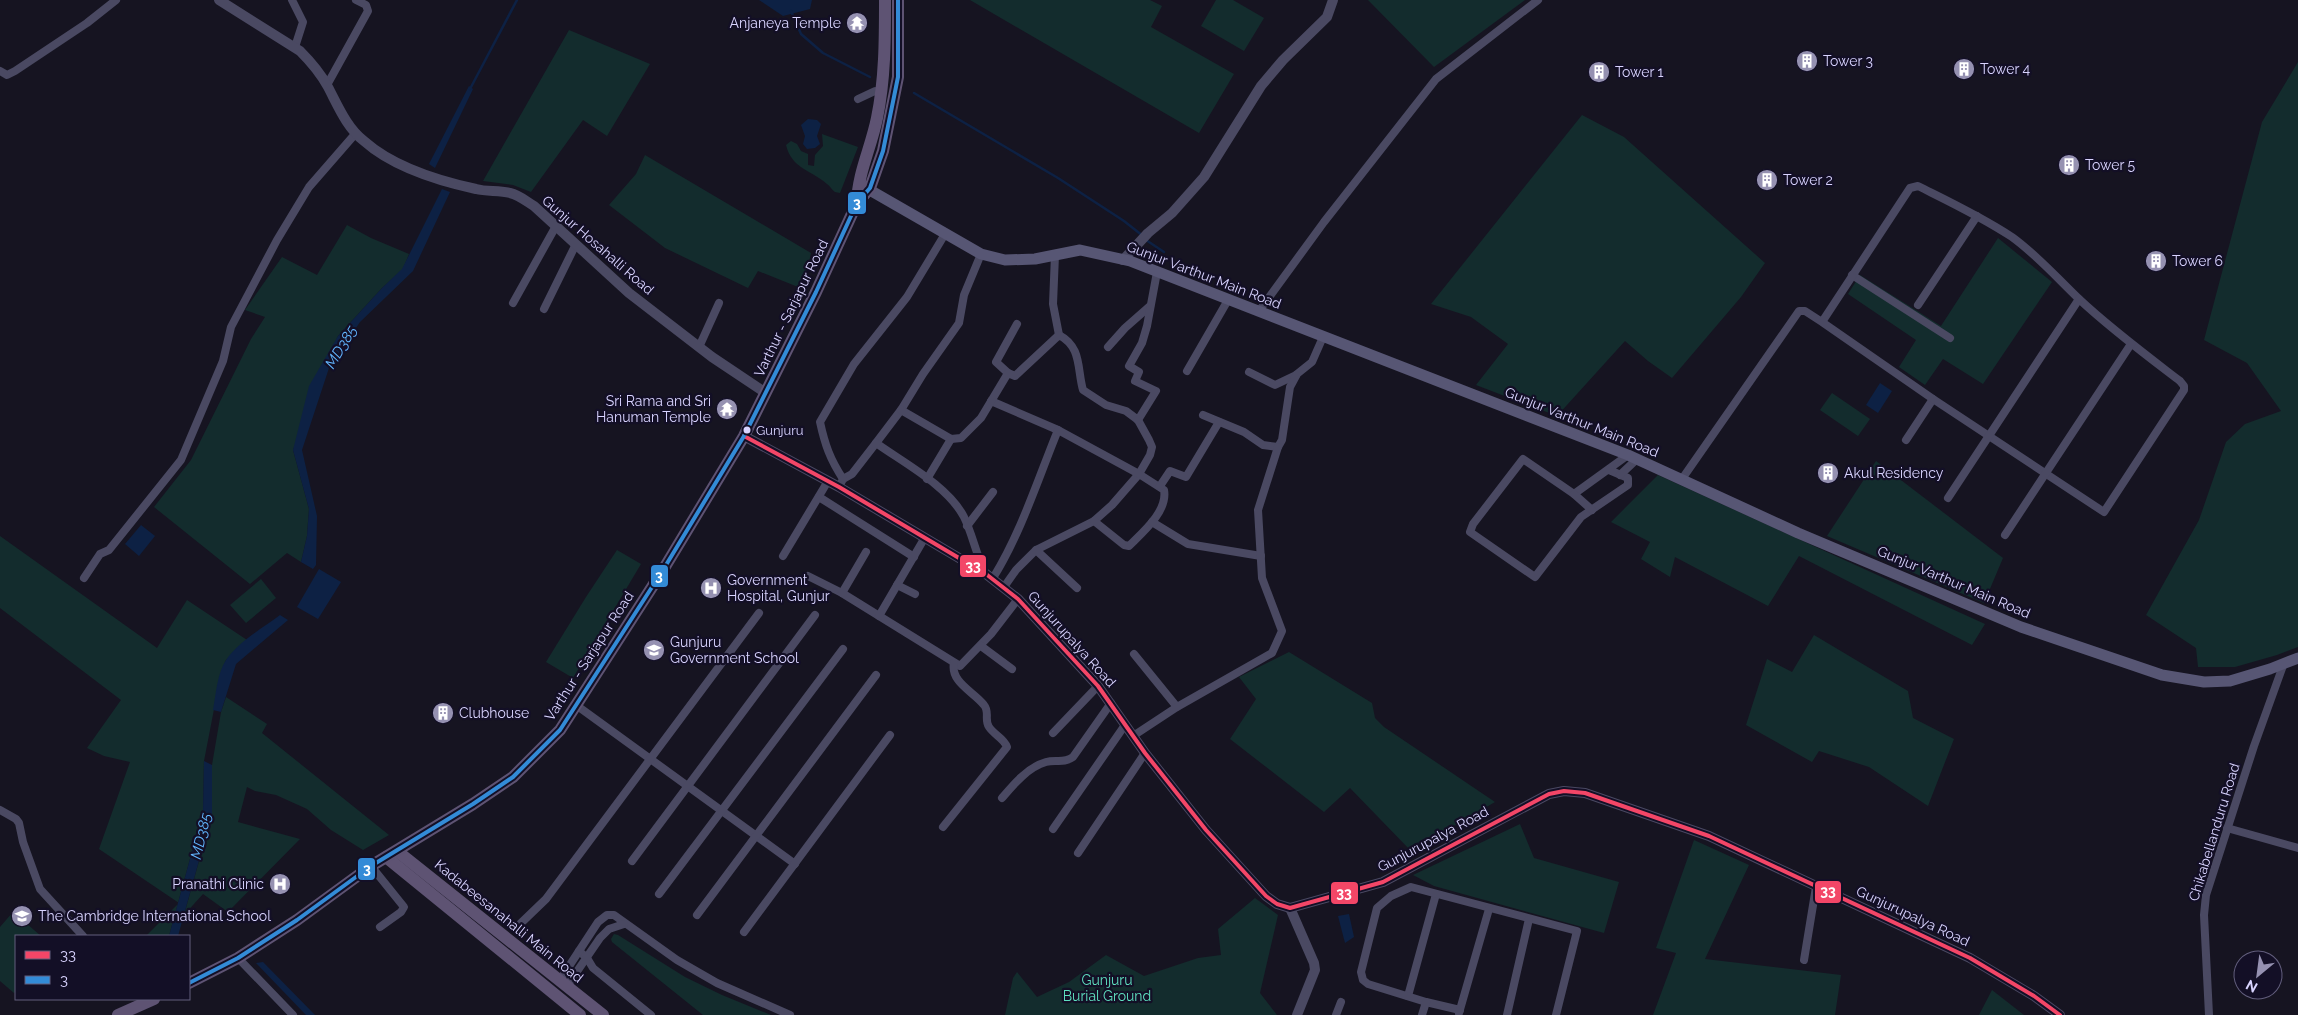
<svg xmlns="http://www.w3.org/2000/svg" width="2298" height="1015" font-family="Raleway,sans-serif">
	<rect width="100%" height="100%" fill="#161421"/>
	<g fill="#132c2d">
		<path d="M970,0h180l12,6 -11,21 83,47 -35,59z"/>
		<path d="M1216,0h17l31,18 -20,33 -43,-25z"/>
		<path d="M1368,0h157l-91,67z"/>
		<path d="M569,30l81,34 -43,72 -24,-16 -52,72 -18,-7 -30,-4z"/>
		<path d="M2298,62v585l-21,8 -42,12h-37l-2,-19 -50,-33 53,-95 27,-78 19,-18 36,-13 -34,-48 -43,-23 58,-218z"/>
		<path d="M1582,115l42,22 141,126 -24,34 -69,81 -24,-17 -23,-20 -68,75 -81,-31 32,-41 -37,-27 -40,-13z"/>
		<path d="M822,134l36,13 -18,46 -5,-1c-3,-2 -5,-6 -8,-8 -17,-15 -35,-15 -41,-39l5,-4 6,3 4,7 7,3v11l6,1 1,-11 8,-9z"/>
		<path d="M645,155l166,98 -8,36 -45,-18 -10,17 -83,-40 -56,-43 27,-31z"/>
		<path d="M347,225l24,13 38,16 -6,15 -21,19 -44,48 -45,114 16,59 -2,27 -6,26 -14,-9 -37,31 -96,-77 37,-47 60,-121 14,-22 -20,-7 37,-53 35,18z"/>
		<path d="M1998,238l54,44 -69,102 -40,-25 -18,26 -26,-18 17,-27 -68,-46 12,-19 81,51z"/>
		<path d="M1832,393l38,26 -12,17 -38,-26z"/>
		<path d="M1876,461l127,97 -19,45 -157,-67z"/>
		<path d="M1658,475l327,149 -13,21 -173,-89 -31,50 -93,-49 -5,20 -29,-18 9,-17 -39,-20z"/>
		<path d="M0,536l157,112 30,-48 60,40 -21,20 -5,13 -17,88 -1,50 -34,125h-23l33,-33 -80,-54 31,-87 -26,-6 -17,-8 34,-48 -121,-92z"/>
		<path d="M617,550l24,14 -68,114 -27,-16 40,-65z"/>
		<path d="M261,579l15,19 -30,25 -16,-18z"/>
		<path d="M1814,635l94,56 5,27 41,21 -26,67 -59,-39 -50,-16 -7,11 -66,-37 21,-66 25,13z"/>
		<path d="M1289,652l83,51 3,15 9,9 111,75 -84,49 -61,-63 -26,24 -94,-73 26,-40 -17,-22z"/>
		<path d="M226,697l41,27 -5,9 127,102 -26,15 -32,-20 -24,-21 -31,-14 -21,-4 -8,-4 -9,35 62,17 -72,73 -25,-18 -19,21 28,-101v-49l9,-53z"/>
		<path d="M1520,824l14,34 85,24 -15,51 -170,-47 -21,-11z"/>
		<path d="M1694,840l55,25 -44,94 136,16 -6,40h-182l23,-62 -20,-5z"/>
		<path d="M1255,898l23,17 -18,78 17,22h-272l8,-37 4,-6 20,25 32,-15 37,-27 38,21 54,-18 23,-3 -3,-26z"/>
		<path d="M13,912l28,24h-25v55l-2,2 -14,-12v-54z"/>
		<path d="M614,934l4,1 67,42 37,18 49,20h-68l-91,-73 -1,-3z"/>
		<path d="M1992,990l32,25h-45z"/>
	</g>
	<g fill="#0d2144">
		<path d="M759,0h53l-2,9 -27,7z"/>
		<path d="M469,86l4,3 -38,79 -6,-4z"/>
		<path d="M808,119l9,1 4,4 -4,12 3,8 -5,4 -8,1 -4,-5 2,-8 -4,-11z"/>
		<path d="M442,189l8,3 -37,79 -53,51 -31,46 -27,82 15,66 -1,49 -3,4 -12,-7 6,-26 2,-27 -16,-59 16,-64 29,-50 44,-48 20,-19z"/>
		<path d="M1880,383l12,8 -14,22 -12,-8z"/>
		<path d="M141,525l14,11 -16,20 -14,-12z"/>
		<path d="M319,569l22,13 -23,37 -21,-12z"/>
		<path d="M280,615l8,5 -52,44 -15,48 -8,-2c3,-16 4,-36 13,-50 13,-19 37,-32 54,-45z"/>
		<path d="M204,761l8,4v49l-34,122h-9l34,-125z"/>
		<path d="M1349,914l5,23 -9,6 -7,-27z"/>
		<path d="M263,962l52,53h-9l-50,-52z"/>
	</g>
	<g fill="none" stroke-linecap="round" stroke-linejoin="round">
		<g stroke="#0d2144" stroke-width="2.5">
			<path d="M791,11l10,23 22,19 47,24"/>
			<path d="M470,89l47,-89"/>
			<path d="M914,93l144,85 66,43 19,15"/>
			<path d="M1146,240l18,12"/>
		</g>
		<g stroke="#4a4962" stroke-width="8">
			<path d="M292,0l11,22 -8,25"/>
			<path d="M0,71l7,4 8,-4 72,-48 29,-23"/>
			<path d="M327,85l41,-74 -2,-6 -10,-5"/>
			<path d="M858,99l17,-8 6,4"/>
			<path d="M981,254l-17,41 -5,28 -36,51 -22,36 -25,33c28,20 72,43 88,74 9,18 12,39 22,57"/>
			<path d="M1055,255l-2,49 6,31"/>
			<path d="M1852,275l98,63"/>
			<path d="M513,303l43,-77"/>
			<path d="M1918,305l59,-89"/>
			<path d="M544,309l32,-65"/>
			<path d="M1259,311l65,-89 112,-143 102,-79"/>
			<path d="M699,347l20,-44"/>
			<path d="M1108,347l17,-19 25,-22"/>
			<path d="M1187,371l41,-71"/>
			<path d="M1249,372l26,13 21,-10"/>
			<path d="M1008,373l-12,-11 21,-38"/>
			<path d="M991,401l67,29c-20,49 -37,103 -65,148"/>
			<path d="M901,410l50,29 10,-1 20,-20 27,-45 7,3 44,-41c23,12 18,34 24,55l23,15 20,6 12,9 11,20 3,7 -2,8 -11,19 -27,31 -18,16 -58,29 -20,20 -12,17"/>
			<path d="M1203,415l41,17 19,13 15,2 4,-7 8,-53 7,-13 15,-12 11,-25"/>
			<path d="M1138,420l18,-29 -21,-10 4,-9 -10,-6 13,-23 5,-17 10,-54"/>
			<path d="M1058,430l81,44 25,16c4,21 -21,42 -35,56l-5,-1 -30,-24"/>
			<path d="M1906,440l27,-41"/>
			<path d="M1609,470l19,8v7l-47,32 -46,60 -65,-45 3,-8 50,-65 51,35 54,-39"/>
			<path d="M1620,475l17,-16"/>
			<path d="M843,479l9,-5 24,-31"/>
			<path d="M927,479l24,-40"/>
			<path d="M1682,479l117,-168h6l17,11 111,77 171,113 80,-122v-4l-4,-5c-34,-26 -69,-52 -101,-82 -22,-21 -42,-44 -67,-62 -30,-20 -62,-35 -94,-51l-8,2 -88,134"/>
			<path d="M1160,486l10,-15 16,6 33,-55"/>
			<path d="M839,487l4,-8c-13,-20 -18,-34 -23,-57l34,-58 53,-67 38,-63"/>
			<path d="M1574,494l18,16"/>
			<path d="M819,497l95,60"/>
			<path d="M1948,498l131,-199"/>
			<path d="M1152,522l36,22 73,12"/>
			<path d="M967,526l26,-34"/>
			<path d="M2005,535l126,-191"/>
			<path d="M1036,550l41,38"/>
			<path d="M783,556l45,-75"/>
			<path d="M808,576l34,17 118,73 31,-32 27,-35"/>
			<path d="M84,578l16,-24 9,-4 72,-90 42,-99 8,-34 46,-87 32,-53 47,-54"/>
			<path d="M897,585l18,9"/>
			<path d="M842,593l24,-41"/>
			<path d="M879,616l45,-77"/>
			<path d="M981,646l31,23"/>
			<path d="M1134,654l43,53"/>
			<path d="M576,705l219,159"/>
			<path d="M1053,733l45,-47"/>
			<path d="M1133,736l44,-29 95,-54 10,-22 -20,-53 -4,-68 20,-63"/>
			<path d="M1002,798c11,-13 26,-31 44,-36 10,-3 17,2 27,-5l38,-54"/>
			<path d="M0,810l16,9 3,4 4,19 17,47 43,47"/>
			<path d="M943,827l64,-80c-3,-9 -13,-12 -18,-20 -5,-7 1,-15 -5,-22 -10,-13 -34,-23 -30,-42"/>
			<path d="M2227,828l71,20"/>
			<path d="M1053,829l72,-104"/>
			<path d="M1078,853l67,-100"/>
			<path d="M632,861l183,-246"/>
			<path d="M371,866l33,41 -3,5 -21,15"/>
			<path d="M659,894l184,-245"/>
			<path d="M697,915l179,-240"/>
			<path d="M520,924l26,-25 213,-286"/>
			<path d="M744,932l146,-197"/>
			<path d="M579,951l8,7 6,10 58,47"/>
			<path d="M238,958l55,57"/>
			<path d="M1804,960l12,-73"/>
			<path d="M560,980l38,-58 9,-7h7l63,45 40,23 73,32"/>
			<path d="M567,986l33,-48 9,-9 15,-5"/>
			<path d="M1408,996l28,-102"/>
			<path d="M1460,1010l-34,-8 -58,-18 -5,-4 -2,-8 16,-64 14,-12 20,-9 166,44 -21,84"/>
			<path d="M1459,1013l30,-104"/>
			<path d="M1336,1015l5,-13"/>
			<path d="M1422,1015l4,-13"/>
			<path d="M1507,1015l22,-96"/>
			<path d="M2209,1015l-5,-100 2,-20 48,-149 30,-83"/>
		</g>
		<g stroke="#4a4962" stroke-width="10">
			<path d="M219,0l81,51c11,11 21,23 28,36 10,19 19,41 36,54 28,25 75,40 112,48 11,3 23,1 34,4 9,2 16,8 24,13l95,87 83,64 54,36"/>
			<path d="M1123,260l25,-27 24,-20 32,-36 57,-91 22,-26 44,-43 6,-17"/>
			<path d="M744,436l95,51 147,87 32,25 80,87 47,67 61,77 60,66 11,8 13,4 93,-26 166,-88 15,-3 21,2 124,43 261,122 64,38 26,19"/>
			<path d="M1290,908l24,55 1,7 -18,45"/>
		</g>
		<path stroke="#575674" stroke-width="11" d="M861,185l120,69 24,6 30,-1 45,-9 50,11 498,194 170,78 223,94 141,48 42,7 26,-1 40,-12 28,-11"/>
		<g stroke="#5e5373" stroke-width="12">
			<path d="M857,203c1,-31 14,-55 20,-85 8,-39 8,-78 8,-118"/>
			<path d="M397,851l206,164"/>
			<path d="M386,857l194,158"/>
			<path d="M189,983l49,-25 59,-38 74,-54 102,-62 40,-27 47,-47 103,-160 81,-134 72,-144 41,-89 13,-15 13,-37 15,-74v-77"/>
			<path d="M118,1015l36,-16"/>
		</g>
		<g stroke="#130f26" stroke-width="8">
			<path id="bus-1" d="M744,436l95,51 147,87 32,25 80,87 47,67 61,77 60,66 11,8 13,4 93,-26 166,-88 15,-3 21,2 124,43 261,122 64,38 26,19"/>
		</g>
		<g stroke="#130f26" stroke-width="8">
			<path id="bus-2" d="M189,983l49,-25 59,-38 74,-54 102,-62 40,-27 47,-47 103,-160 81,-134 72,-144 41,-89 13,-15 13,-37 15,-74v-77"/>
		</g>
		<use href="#bus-1" stroke="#f34667" stroke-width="4"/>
		<use href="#bus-2" stroke="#338bd7" stroke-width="4"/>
	</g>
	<defs>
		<g id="temple-disc" transform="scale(1.125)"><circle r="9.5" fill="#9591b1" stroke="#130f26"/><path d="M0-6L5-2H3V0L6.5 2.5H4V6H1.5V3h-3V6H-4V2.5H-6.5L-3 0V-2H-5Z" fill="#fff"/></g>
		<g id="building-disc" transform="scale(1.125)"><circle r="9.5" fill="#9591b1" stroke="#130f26"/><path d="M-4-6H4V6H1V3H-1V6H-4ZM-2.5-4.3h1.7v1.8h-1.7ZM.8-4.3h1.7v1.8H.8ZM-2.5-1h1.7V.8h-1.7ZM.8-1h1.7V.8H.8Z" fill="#fff"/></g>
		<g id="hospital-disc" transform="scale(1.125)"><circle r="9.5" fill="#9591b1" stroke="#130f26"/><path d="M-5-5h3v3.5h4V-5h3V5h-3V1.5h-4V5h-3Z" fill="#fff"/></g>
		<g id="school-disc" transform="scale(1.125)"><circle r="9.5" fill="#9591b1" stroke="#130f26"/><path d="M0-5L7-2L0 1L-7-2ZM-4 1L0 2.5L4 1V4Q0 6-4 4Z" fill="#fff"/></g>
	</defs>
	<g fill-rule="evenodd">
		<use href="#temple-disc" x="857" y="23"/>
		<use href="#building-disc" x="1807" y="61"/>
		<use href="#building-disc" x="1964" y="69"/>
		<use href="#building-disc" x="1599" y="72"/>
		<use href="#building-disc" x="2069" y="165"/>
		<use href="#building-disc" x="1767" y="180"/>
		<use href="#building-disc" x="2156" y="261"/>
		<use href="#temple-disc" x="727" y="409"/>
		<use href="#building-disc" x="1828" y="473"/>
		<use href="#hospital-disc" x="711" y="588"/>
		<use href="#school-disc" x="654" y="650"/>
		<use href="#building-disc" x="443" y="713"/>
		<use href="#hospital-disc" x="280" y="884"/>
		<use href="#school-disc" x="22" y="916"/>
	</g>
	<circle fill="#d9d4ff" stroke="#130f26" stroke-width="2" cx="747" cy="430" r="4.5"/>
	<g text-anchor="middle" stroke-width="4.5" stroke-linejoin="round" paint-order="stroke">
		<g font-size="13" fill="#d9d4ff" stroke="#130f26" text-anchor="start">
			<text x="756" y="435">Gunjuru</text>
		</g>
		<g font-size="14" fill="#d9d4ff" stroke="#130f26" text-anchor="start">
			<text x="841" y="28" text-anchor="end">Anjaneya Temple</text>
			<text x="1823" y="66">Tower 3</text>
			<text x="1980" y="74">Tower 4</text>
			<text x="1615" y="77">Tower 1</text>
			<text x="2085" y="170">Tower 5</text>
			<text x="1783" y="185">Tower 2</text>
			<text x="2172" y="266">Tower 6</text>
			<text x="711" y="406" text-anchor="end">Sri Rama and Sri<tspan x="711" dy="16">Hanuman Temple</tspan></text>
			<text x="1844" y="478">Akul Residency</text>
			<text x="727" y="585">Government<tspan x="727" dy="16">Hospital, Gunjur</tspan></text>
			<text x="670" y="647">Gunjuru<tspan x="670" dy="16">Government School</tspan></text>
			<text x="459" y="718">Clubhouse</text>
			<text x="264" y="889" text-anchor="end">Pranathi Clinic</text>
			<text x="38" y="921">The Cambridge International School</text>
		</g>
		<g font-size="14" fill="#d9d4ff" stroke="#130f26">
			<text transform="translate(598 245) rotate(41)" y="5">Gunjur Hosahalli Road</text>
			<text transform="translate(1204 275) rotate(21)" y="5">Gunjur Varthur Main Road</text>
			<text transform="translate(791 308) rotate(-64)" y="5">Varthur - Sarjapur Road</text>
			<text transform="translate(1582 422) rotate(22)" y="5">Gunjur Varthur Main Road</text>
			<text transform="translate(1954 582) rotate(23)" y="5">Gunjur Varthur Main Road</text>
			<text transform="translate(1072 639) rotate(48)" y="5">Gunjurupalya Road</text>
			<text transform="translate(589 656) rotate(-57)" y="5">Varthur - Sarjapur Road</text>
			<text transform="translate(2214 832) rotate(-73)" y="5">Chikabellanduru Road</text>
			<text transform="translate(1433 839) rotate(-28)" y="5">Gunjurupalya Road</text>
			<text transform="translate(1913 916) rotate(25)" y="5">Gunjurupalya Road</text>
			<text transform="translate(509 921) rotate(39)" y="5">Kadabeesanahalli Main Road</text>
		</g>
		<g font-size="14" fill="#5fe0c0" stroke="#130f26">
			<text x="1107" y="985">Gunjuru<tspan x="1107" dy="16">Burial Ground</tspan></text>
		</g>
		<g font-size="15" font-style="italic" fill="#62b6ff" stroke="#130f26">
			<text transform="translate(341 347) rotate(-59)" y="5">MD385</text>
			<text transform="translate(201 836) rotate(-77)" y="5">MD385</text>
		</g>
	</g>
	<g stroke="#130f26" stroke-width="2">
		<rect x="847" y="191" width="20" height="24" rx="5" fill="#338bd7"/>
		<rect x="959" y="554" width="28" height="24" rx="5" fill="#f34667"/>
		<rect x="650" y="564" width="19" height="24" rx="5" fill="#338bd7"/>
		<rect x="357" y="857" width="19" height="24" rx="5" fill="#338bd7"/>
		<rect x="1814" y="880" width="28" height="24" rx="5" fill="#f34667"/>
		<rect x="1330" y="881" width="29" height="24" rx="5" fill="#f34667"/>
	</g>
	<g font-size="14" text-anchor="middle" font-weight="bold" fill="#fff">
		<text x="857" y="208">3</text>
		<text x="973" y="571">33</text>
		<text x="659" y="581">3</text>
		<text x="367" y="874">3</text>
		<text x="1828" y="896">33</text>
		<text x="1344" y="898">33</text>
	</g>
	<rect x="15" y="935" width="175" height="65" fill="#130f26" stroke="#625e7d"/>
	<rect x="25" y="951" width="25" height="8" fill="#f34667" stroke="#625e7d"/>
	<text x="60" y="960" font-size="15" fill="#d9d4ff">33</text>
	<rect x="25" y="976" width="25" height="8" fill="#338bd7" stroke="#625e7d"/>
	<text x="60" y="985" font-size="15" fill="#d9d4ff">3</text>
	<g transform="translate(2258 975) rotate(209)"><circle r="24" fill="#130f26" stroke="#625e7d"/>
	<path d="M0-4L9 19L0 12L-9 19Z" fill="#9591b1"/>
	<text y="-8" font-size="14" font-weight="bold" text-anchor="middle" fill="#d9d4ff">N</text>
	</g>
</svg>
